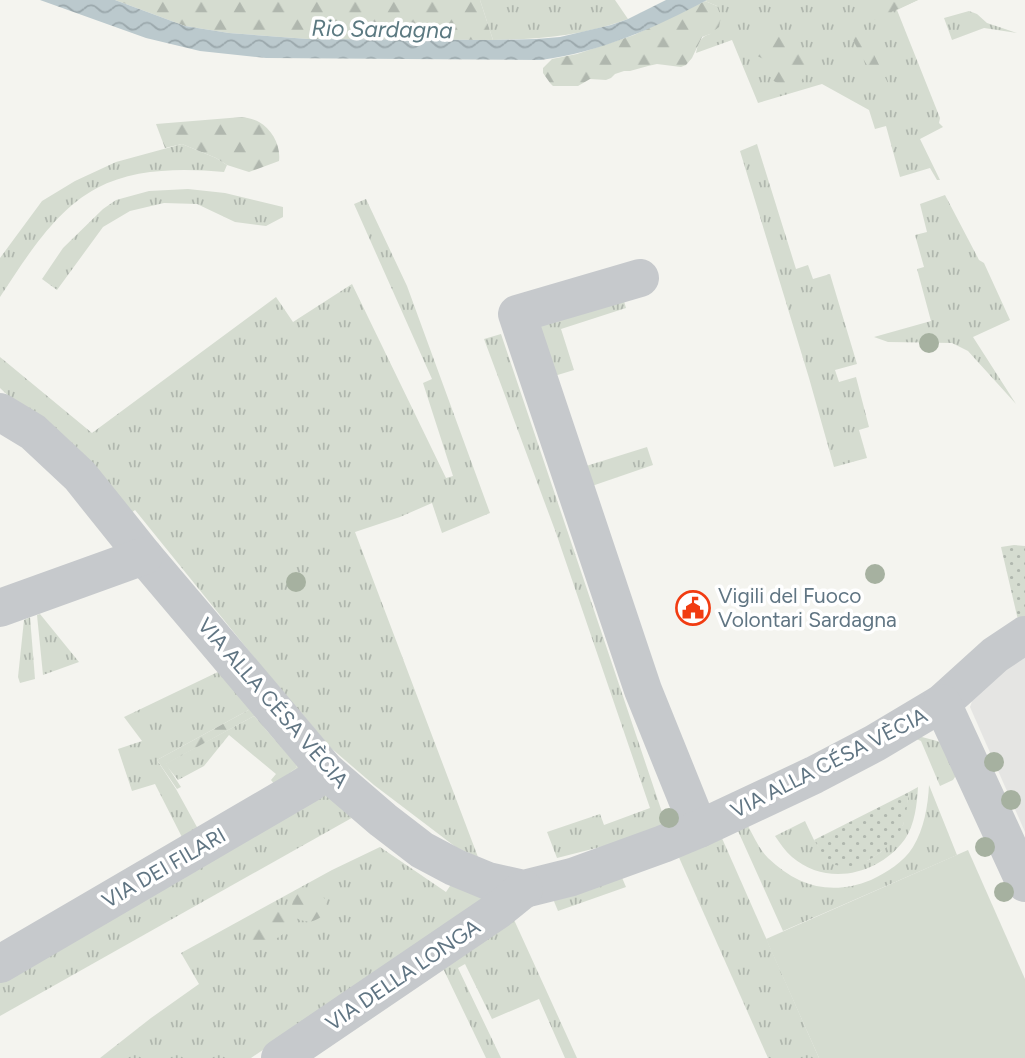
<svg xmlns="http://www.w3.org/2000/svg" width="1025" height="1058" font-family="Figtree,sans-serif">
	<defs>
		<pattern id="grass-tufts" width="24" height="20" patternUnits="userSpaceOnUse" patternTransform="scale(1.75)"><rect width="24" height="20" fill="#d5dcd0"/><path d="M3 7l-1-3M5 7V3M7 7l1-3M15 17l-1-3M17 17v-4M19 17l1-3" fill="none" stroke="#b0b7ae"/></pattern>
		<pattern id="forest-firs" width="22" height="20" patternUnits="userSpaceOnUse" patternTransform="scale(1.75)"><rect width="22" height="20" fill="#d5dcd0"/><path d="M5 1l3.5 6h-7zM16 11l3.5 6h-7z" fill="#b0b7ae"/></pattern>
		<pattern id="park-dots" width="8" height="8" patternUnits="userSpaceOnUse" patternTransform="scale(1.75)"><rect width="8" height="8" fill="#d5dcd0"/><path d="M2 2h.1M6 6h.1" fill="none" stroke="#b0b7ae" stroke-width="1.8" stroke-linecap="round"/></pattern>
		<pattern id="water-waves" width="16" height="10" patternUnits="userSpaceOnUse" patternTransform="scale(1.75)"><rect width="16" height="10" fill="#bbc9cd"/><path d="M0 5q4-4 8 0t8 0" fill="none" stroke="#9ba8ac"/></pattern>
	</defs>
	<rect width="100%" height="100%" fill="#f4f4ef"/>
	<path fill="#e5e5e3" d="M1025,653v179l-55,-125 9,-25z"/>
	<g fill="url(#grass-tufts)">
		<path d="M480,0h135l13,19c-48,17 -84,20 -135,21z"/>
		<path d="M707,0h211l-21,10 43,108 -1,5 4,4 -23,12 20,41h-3l-7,-12 -30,9 -14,-51 -11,3 -6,-19 -47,-26 -64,19 -26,-63 -36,13c2,-10 4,-16 14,-19l7,-28 -12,-5z"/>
		<path d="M969,11l8,3 10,9 30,10 -33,-5 -32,12 -8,-22z"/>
		<path d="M182,144l34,14 11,7 -3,7c-41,-4 -90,-4 -127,16 -43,23 -71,70 -97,109v-39l42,-57 33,-20 41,-19z"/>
		<path d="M757,144l39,125 12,-4 5,14 17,-5 27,90 -22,6 4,12 17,-5 13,50 -10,3 8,28 -33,9 -25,-89 -69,-227z"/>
		<path d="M188,189l37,4 58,14v10l-17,9 -31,-4 -38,-18 -33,-1 -34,8 -27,16 -46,63 -15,-11 21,-31 40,-39 13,-9 33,-9z"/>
		<path d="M945,195l34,65 5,3 26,57 -37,17 43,67 -48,-53 -16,-8 -64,-1 -14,-5 57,-16 -14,-52 7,-2 -9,-32 12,-3 -7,-28z"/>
		<path d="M366,199l41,87 83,227 -48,20 -10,-30 -32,14 -45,15 123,325 -21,-9 -83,-63 -43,-37 -70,-82 -126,-156 -8,6 -45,-50 -82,-78v-31l92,76 184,-136 17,25 59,-38 94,194 7,-2 -30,-93 9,-4 -78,-175z"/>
		<path d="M622,294l4,14 -65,21 13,41 -23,7 -19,-58z"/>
		<path d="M501,334l165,490 -58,21 -51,13 -10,-26 53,-18 4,11 46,-17 -94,-275 -72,-194z"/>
		<path d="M647,447l6,18 -64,22 -6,-20z"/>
		<path d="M40,614l39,48 -36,13 -6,-60z"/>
		<path d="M30,617l5,62 -15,4 -2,-6 6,-57z"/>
		<path d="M222,670l32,37 -97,53 19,29 27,49 -16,9 -32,-63 -23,7 -14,-42 24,-8 -18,-24z"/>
		<path d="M254,716l43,49 -1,3 -21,17 -4,-5 5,-6 -47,-39 -25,31 -26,14 -13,-16z"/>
		<path d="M918,736l23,6 18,29 -6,9 -13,6 -19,-45 -7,-3z"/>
		<path d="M929,785l28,70 -174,76 -45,-100 10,-5c6,11 11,23 20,32 30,29 64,38 103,22 16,-8 32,-17 42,-33 11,-18 15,-41 16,-62z"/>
		<path d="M327,787l30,28 -357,201v-41z"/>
		<path d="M918,787c-1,17 -3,37 -13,52 -26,36 -78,48 -113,18 -7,-6 -12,-14 -17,-21l30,-15 9,19 14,20 23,5 18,-5 12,-8 22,-27 6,-33z"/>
		<path d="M721,836l98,222h-51l-87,-196 -3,-7z"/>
		<path d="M380,847l66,45 6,-9 42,18 -55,29 -188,128h-151l51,-40 48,-34 -18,-31 151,-83z"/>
		<path d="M620,873l6,14 -68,24 -7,-17z"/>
		<path d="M510,911l67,147h-12l-26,-59 -47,20 -27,-55 -7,4 43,90h-15l-48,-100z"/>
	</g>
	<g fill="url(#forest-firs)">
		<path d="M115,0h365l13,40 -185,-1 -79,-6 -44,-7z"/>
		<path d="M891,0h27l-58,26 46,94c-10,-13 -61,-81 -56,-94 3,-10 30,-21 41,-26z"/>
		<path d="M705,1l12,5 4,11 -2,10 -9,7 -8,3 -10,21 -6,7 -5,2 -24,-3 -9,2 -18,5h-6l-9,3 -4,4 -5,2 -16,-1 -12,7h-25l-3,-3 -7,-10v-5l9,-9 25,-5 57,-19z"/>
		<path d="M782,33c12,8 19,23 25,37 -6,19 -22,20 -36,9l5,-14 -23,-11 -2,-11 14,-9z"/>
		<path d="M242,117c5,1 12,2 17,5 13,7 22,24 20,39l-30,11 -22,-7 -11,-7 -34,-14 -17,4 -9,-24z"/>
		<path d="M254,707l50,59 -29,19 21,-17 1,-3 -43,-49 -88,48 15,23 -4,2 -20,-29z"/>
		<path d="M315,889l10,10 3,13c-17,13 -19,11 -38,4v13c-17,13 -35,26 -46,-2 7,-13 23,-17 37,-19l9,7 5,-25z"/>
	</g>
	<g fill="url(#park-dots)">
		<path d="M1014,545l11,1v76l-7,-2 -17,-73z"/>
		<path d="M909,792c-2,10 -2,23 -6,33 -8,21 -44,49 -67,40 -11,-4 -16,-16 -22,-25z"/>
	</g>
	<path fill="#d5dcd0" d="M968,850l57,129v79h-206l-53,-119z"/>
	<path fill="url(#water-waves)" d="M40,0h75l70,26 44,7 79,6 185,1 43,-1 24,-2 51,-12 17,-6 38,-19h41c-52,28 -107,52 -166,60l-275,-2 -66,-7 -54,-13z"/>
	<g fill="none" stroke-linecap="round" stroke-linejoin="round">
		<g stroke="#c6c9cc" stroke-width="38">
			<path d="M640,278l-123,36 126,376 56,139"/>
			<path d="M0,412l33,20 47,44 64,80 182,215 57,49 39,30 32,17 34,14 36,8 48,-12 91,-33 36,-15 115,-54 61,-32 67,-40 53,-48 30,-20"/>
			<path d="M0,608l144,-52"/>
			<path d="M942,703l83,180"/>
			<path d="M0,964l310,-181 16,-12"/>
			<path d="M280,1058l218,-148 26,-21"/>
		</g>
	</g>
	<g fill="#a6b1a0">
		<circle cx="929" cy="343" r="10"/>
		<circle cx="875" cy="574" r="10"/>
		<circle cx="296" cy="582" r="10"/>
		<circle cx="994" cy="762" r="10"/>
		<circle cx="1011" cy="800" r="10"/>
		<circle cx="669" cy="818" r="10"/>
		<circle cx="985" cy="847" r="10"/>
		<circle cx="1004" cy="892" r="10"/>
	</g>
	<defs>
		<g id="civic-ring" transform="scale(1.75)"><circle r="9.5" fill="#fff" stroke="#f13c12" stroke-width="1.5"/><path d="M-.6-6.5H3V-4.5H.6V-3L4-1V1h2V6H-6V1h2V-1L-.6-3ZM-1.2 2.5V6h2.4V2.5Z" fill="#f13c12"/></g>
	</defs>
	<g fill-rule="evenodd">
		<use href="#civic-ring" x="693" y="608"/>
	</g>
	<g text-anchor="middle" stroke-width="7" stroke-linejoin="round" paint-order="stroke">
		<g font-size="21" fill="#607583" stroke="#fff" text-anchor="start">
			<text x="718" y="603">Vigili del Fuoco<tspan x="718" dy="24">Volontari Sardagna</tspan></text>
		</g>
		<g font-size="21" fill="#607583" stroke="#fff">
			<text transform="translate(273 703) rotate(49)" y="7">VIA ALLA CÉSA VÈCIA</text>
			<text transform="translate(829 763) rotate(-27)" y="7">VIA ALLA CÉSA VÈCIA</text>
			<text transform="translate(164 868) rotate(-30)" y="7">VIA DEI FILARI</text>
			<text transform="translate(403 975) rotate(-34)" y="7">VIA DELLA LONGA</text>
		</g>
		<g font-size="23" font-style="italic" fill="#5b7981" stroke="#fff">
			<text transform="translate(382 29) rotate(1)" y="8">Rio Sardagna</text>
		</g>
	</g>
</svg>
